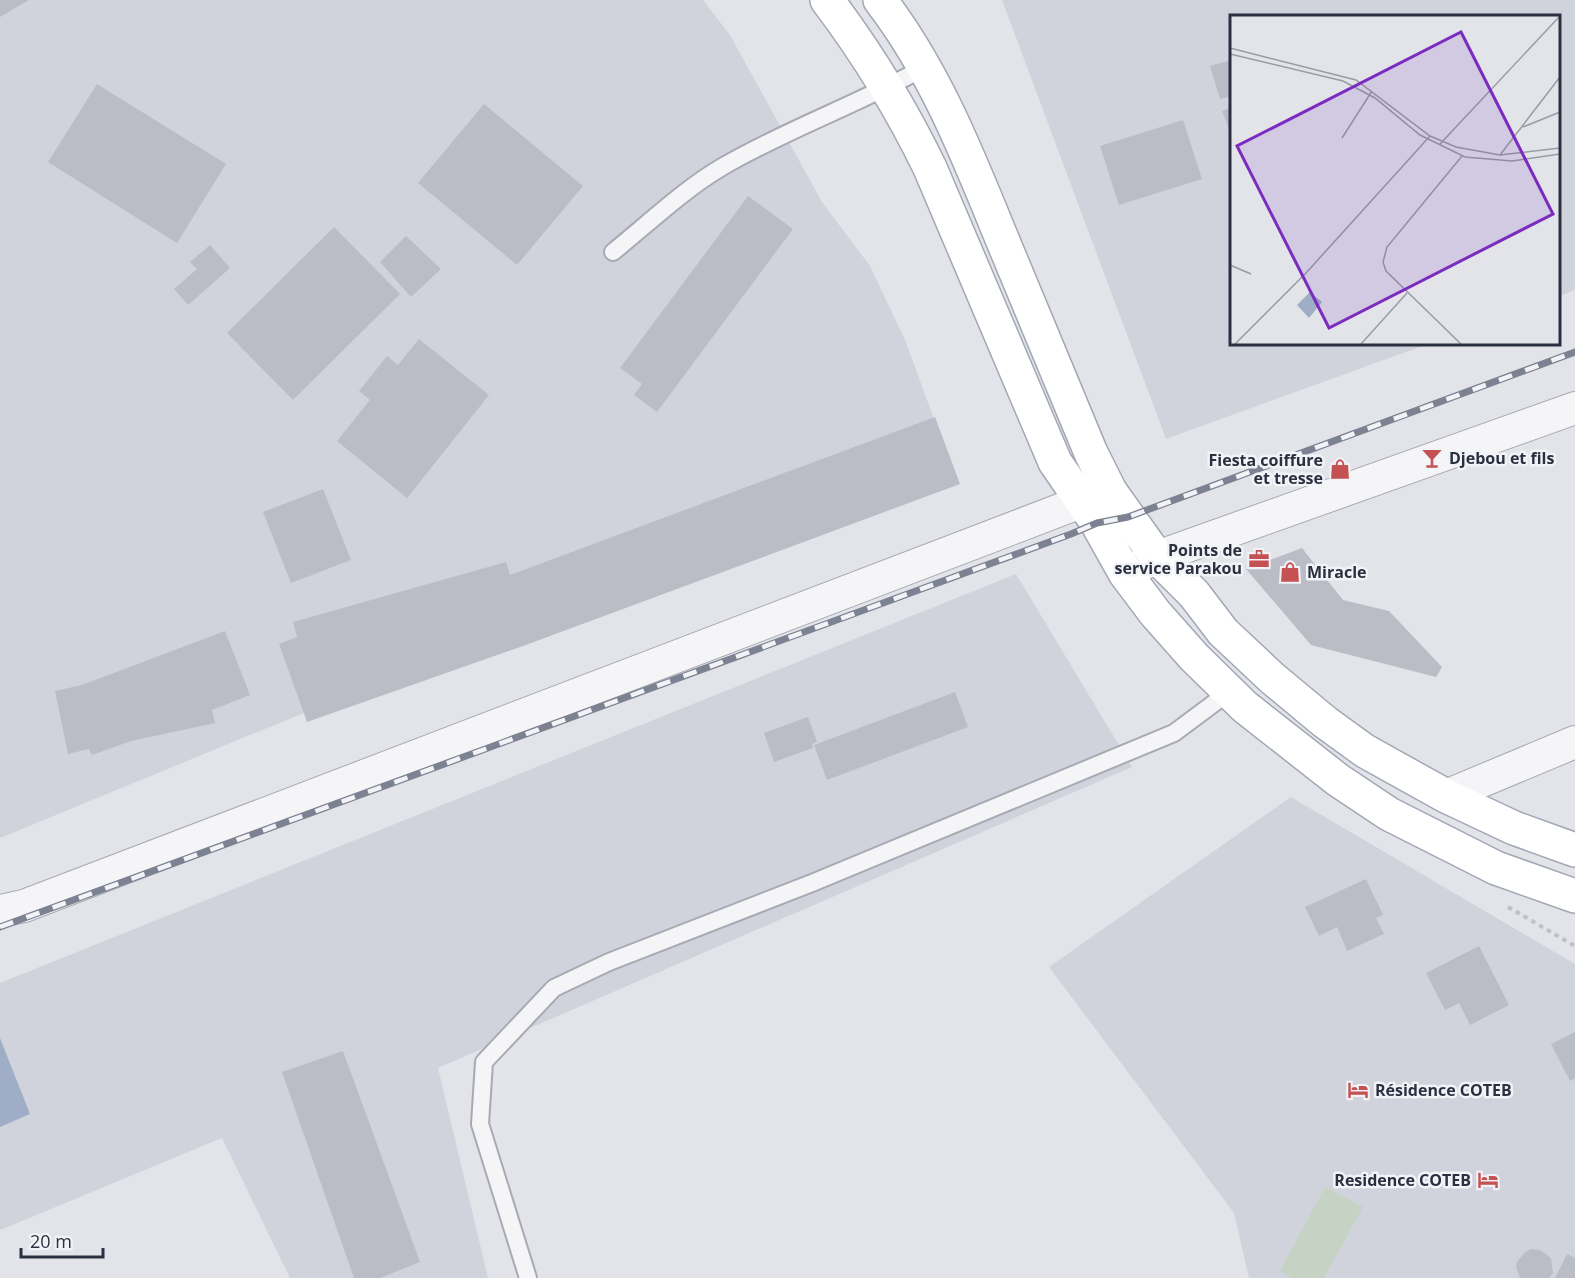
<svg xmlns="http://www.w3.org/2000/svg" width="1575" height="1278" font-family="'Open Sans',sans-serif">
	<rect width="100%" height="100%" fill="#e2e4e9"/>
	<g fill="#d0d3db">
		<path d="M0,0h703l27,35 92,167 48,64 35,74 40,109 -945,389z"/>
		<path d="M1002,0h573v290l-16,6 -1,-280h-326v328h196l-262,95z"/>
		<path d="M1016,574l116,193 -694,301 50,210h-198l-68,-140 -222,92v-247z"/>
		<path d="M1291,797l284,167v314h-326l-15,-65 -185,-246z"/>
	</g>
	<path fill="#c6d3c4" d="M1325,1187l38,20 -39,71h-32l-12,-7z"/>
	<path fill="#a0adc7" d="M0,1038l30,76 -30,13z"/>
	<g fill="#babdc6">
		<path d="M0,0h29l-29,17z"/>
		<path d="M1232,60v36l-12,3 -10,-33z"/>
		<path d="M97,84l129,80 -49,79 -129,-81z"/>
		<path d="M484,104l99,82 -66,79 -99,-82z"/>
		<path d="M1232,107v27h-1l-9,-23z"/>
		<path d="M1183,120l19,59 -83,26 -19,-59z"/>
		<path d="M748,196l45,33 -136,183 -23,-17 8,-11 -22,-16z"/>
		<path d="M334,227l66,67 -107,106 -66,-67z"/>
		<path d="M406,236l35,33 -30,28 -31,-35z"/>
		<path d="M210,245l20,23 -42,37 -14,-16 23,-20 -7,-7z"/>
		<path d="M419,339l70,56 -82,103 -70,-57 33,-41 -11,-9 28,-35 11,9z"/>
		<path d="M935,417l25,67 -437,162 -216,76 -28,-78 18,-7 -4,-15 213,-60 4,13z"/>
		<path d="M323,489l28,71 -60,23 -28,-71z"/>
		<path d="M1302,548l41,52 46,11 53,56 -6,10 -125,-32 -65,-76z"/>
		<path d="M225,631l25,64 -38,15 3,13 -84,18 -39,14 -3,-6 -21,5 -13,-63 27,-6z"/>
		<path d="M955,692l13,35 -141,53 -13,-35z"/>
		<path d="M808,717l9,25 -5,2 1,4 -39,14 -10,-29z"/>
		<path d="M1366,879l17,36 -7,3 8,16 -37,17 -10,-24 -18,9 -14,-29z"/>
		<path d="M1479,946l30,59 -39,20 -11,-22 -14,7 -19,-37z"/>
		<path d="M1575,1032v46l-5,3 -19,-37z"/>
		<path d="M343,1051l77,211 -40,16h-26l-72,-206z"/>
		<path d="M1531,1249l9,1 11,8 2,15 -4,5h-29l-4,-11 1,-5 8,-10z"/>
		<path d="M1567,1254l8,4v20h-20z"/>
	</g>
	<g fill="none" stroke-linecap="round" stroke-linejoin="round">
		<g stroke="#a7aab3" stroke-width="20">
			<g id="service">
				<path d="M613,252c36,-29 70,-62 109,-85 65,-38 137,-63 203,-100"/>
				<path d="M528,1278l-48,-154 4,-62 70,-74 55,-26 203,-79 362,-150 55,-41"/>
			</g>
		</g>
		<g stroke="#a7aab3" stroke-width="34">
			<g id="minor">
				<path d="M1125,573l32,-16 418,-149"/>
				<path d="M1446,796l129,-54"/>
				<path d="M0,911l24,-5 1083,-414"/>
			</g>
		</g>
		<g stroke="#a2a7b4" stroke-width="36">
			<g id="primary">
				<path d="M827,0c40,53 74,108 103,168l125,294 42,61 28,50 30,40 39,44 51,50 93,73 51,34 107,54 79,28"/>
				<path d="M880,0c54,70 87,153 120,234 31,73 61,146 91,219l19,38 47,66 37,37 29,38 49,46 53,44 40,29 81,45 68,32 61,22"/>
			</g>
		</g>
		<path stroke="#c0c2c8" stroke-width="4" stroke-dasharray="4.5 4.5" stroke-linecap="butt" d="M1508,907l67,39"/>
		<use href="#service" stroke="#f5f5f8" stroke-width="16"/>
		<use href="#minor" stroke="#f5f5f8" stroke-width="32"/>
		<use href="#primary" stroke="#fff" stroke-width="33"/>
		<g stroke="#7d8292" stroke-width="7">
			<path id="rail" d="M0,927l1071,-393 26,-11 31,-6 447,-165"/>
		</g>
		<use href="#rail" stroke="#f2f3f7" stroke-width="4.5" stroke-dasharray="14" stroke-linecap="butt"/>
	</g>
	<defs>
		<g id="bar-bare" transform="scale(1.62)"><path d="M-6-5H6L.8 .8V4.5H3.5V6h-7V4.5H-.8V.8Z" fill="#c45153" stroke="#f2f3f7" stroke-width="2.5" paint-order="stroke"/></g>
		<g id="shop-bare" transform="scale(1.62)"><path d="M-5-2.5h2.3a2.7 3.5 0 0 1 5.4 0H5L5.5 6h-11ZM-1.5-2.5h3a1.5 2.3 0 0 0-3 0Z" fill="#c45153" stroke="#f2f3f7" stroke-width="2.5" paint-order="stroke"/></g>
		<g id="office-bare" transform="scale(1.62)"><path d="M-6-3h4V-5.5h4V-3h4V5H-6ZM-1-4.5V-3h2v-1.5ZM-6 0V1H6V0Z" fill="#c45153" stroke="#f2f3f7" stroke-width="2.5" paint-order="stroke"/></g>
		<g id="hotel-bare" transform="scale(1.62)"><path d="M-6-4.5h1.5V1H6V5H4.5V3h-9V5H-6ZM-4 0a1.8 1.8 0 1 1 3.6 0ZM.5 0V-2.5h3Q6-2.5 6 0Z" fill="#c45153" stroke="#f2f3f7" stroke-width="2.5" paint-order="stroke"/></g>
	</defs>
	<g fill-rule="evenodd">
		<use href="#bar-bare" x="1432" y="458"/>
		<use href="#shop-bare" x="1340" y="469"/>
		<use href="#office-bare" x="1259" y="559"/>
		<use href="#shop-bare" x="1290" y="572"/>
		<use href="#hotel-bare" x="1358" y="1090"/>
		<use href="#hotel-bare" x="1488" y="1180"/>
	</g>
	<g text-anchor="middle" stroke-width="5" stroke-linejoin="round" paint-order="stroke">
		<g font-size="16" font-weight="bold" fill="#2b3040" stroke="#f2f3f7" text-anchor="start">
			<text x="1449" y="464">Djebou et fils</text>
			<text x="1323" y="466" text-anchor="end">Fiesta coiffure<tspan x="1323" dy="18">et tresse</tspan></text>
			<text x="1242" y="556" text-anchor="end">Points de<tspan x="1242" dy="18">service Parakou</tspan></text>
			<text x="1307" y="578">Miracle</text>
			<text x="1375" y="1096">Résidence COTEB</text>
			<text x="1471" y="1186" text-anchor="end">Residence COTEB</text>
		</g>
	</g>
	<g transform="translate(1230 15)">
		<rect width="330" height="330" fill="#e2e4e9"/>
		<path d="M80,277l12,10 -13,16 -12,-13z" fill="#a0adc7"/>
		<path fill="none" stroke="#999ca5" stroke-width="1.5" d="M0,33l126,32 74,56 26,11 44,8 60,-7M0,39l113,27 32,17 45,37 45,22 47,4 48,-7M293,112l37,-15M112,123l30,-47M210,129l120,-128M270,140l60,-78M0,250l21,9M5,329l71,-71 124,-137M131,329l46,-51M231,329l-75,-73 -3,-9 4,-15 75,-91"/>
		<path fill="#7b2cbf" fill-opacity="0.15" stroke="#7b2cbf" stroke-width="3" d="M231,17l92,182 -224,114 -92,-182z"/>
		<rect width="330" height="330" fill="none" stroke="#2b3040" stroke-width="3"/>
	</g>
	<path d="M21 1248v9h82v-9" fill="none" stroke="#2b3040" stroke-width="3"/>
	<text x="30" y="1248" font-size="18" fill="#2b3040" stroke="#f2f3f7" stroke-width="4.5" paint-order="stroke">20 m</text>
</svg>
